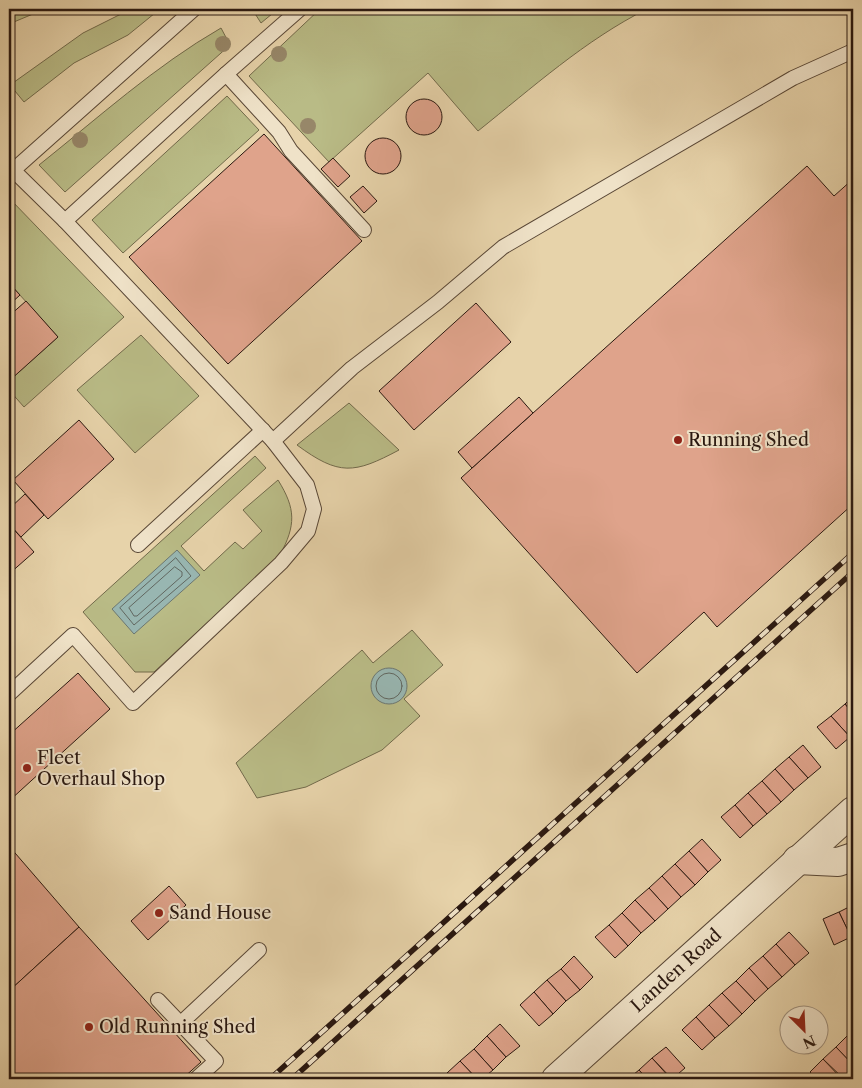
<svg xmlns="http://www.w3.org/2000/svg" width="862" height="1088" font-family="'Libre Caslon Text',serif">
	<rect width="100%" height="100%" fill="#e7d3aa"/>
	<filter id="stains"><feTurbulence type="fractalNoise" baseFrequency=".004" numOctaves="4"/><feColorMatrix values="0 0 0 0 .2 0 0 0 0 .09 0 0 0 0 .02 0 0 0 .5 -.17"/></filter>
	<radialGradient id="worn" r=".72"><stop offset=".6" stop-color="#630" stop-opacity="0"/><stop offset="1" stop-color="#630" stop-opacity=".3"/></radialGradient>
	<g fill="#b9bb86" stroke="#726a4b">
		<path d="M9,9h36l-36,15z"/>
		<path d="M131,9h29l-32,26 -54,28 -50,39 -14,-17 73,-52z"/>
		<path d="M252,9h26l-17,14z"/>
		<path d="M320,9h327c-62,31 -115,79 -169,122l-50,-58 -99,89 -80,-86z"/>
		<path d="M221,28l9,17 -165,147 -26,-27c59,-47 116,-99 182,-137z"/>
		<path d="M227,96l32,34 -136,123 -31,-33z"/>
		<path d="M10,199l114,118 -100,90 -15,-17v-9l49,-44 -49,-54z"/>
		<path d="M141,335l58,61 -64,57 -58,-63z"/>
		<path d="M349,403l50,47c-45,24 -60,26 -102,-5z"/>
		<path d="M255,456l11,12 -85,78 23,25 31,-29 8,7 19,-18 -19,-21 35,-30c18,29 18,45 2,75l-126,117h-19l-52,-60z"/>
		<path d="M412,630l31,35 -39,34 16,17 -38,34 -76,37 -49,11 -21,-35 126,-113 11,13z"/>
	</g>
	<g fill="#98b6b1" stroke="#6c7771">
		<path d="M177,550l23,25 -66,59 -22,-25z"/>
		<circle cx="389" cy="686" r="18"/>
	</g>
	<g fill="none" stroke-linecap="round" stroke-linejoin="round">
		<g stroke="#616760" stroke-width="1">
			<path d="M176,558l15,18 -57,49 -14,-17z"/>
			<path d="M175,567l7,5v4l-45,40h-3l-5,-8z"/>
			<circle cx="389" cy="686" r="13"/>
		</g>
	</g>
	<g fill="#dfa38b" stroke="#2a1810">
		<circle cx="424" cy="117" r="18"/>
		<path d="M264,134l98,107 -134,123 -99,-107z"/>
		<circle cx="383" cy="156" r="18"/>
		<path d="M333,158l17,18 -12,11 -17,-18z"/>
		<path d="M807,166l27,30 19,-17v325l-136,123 -13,-15 -67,61 -176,-195z"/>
		<path d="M363,186l14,15 -13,12 -14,-16z"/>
		<path d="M9,283l11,12 -11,10z"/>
		<path d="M26,301l32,36 -49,44v-65z"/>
		<path d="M476,303l35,39 -97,88 -35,-39z"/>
		<path d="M519,397l14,16 -61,55 -14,-16z"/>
		<path d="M79,420l35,39 -66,60 -35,-39z"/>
		<path d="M25,494l19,21 -23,22 -12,-13v-15z"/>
		<path d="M9,524l25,28 -25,22z"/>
		<path d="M78,673l32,36 -101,92v-66z"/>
		<path d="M853,696v18l-8,-10z"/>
		<path d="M845,704l8,10v20l-3,3 -19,-21z"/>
		<path d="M831,716l19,21 -14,12 -19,-22z"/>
		<path d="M803,745l18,22 -13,11 -19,-21z"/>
		<path d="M789,757l19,21 -14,12 -19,-21z"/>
		<path d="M775,769l19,21 -13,12 -19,-21z"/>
		<path d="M762,781l19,21 -14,12 -19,-21z"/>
		<path d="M748,793l19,21 -14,12 -18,-21z"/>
		<path d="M735,805l18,21 -13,12 -19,-21z"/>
		<path d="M702,839l19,21 -13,12 -19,-21z"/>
		<path d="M9,846l70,81 -70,64z"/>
		<path d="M689,851l19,21 -13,13 -20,-21z"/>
		<path d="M675,864l20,21 -14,12 -19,-21z"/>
		<path d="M662,876l19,21 -13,12 -19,-21z"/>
		<path d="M169,886l17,19 -38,35 -17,-19z"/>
		<path d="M649,888l19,21 -13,12 -20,-21z"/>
		<path d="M635,900l20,21 -14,12 -19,-20z"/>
		<path d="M853,905v31l-2,1 -12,-25z"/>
		<path d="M839,912l12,25 -17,8 -11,-26z"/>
		<path d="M622,913l19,20 -13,13 -19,-21z"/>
		<path d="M609,925l19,21 -13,12 -20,-21z"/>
		<path d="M79,927l122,135 -19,17h-173v-88z"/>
		<path d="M789,932l20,21 -14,12 -19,-21z"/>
		<path d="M776,944l19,21 -13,12 -19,-21z"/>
		<path d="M574,956l19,21 -13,13 -19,-21z"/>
		<path d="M763,956l19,21 -14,12 -19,-21z"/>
		<path d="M749,968l19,21 -13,12 -19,-20z"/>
		<path d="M561,969l19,21 -14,11 -19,-21z"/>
		<path d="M547,980l19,21 -13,13 -19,-22z"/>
		<path d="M736,981l19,20 -13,13 -20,-21z"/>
		<path d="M534,992l19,22 -14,12 -19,-21z"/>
		<path d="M722,993l20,21 -13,12 -20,-21z"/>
		<path d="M709,1005l20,21 -14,12 -19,-21z"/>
		<path d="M696,1017l19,21 -13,12 -20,-20z"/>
		<path d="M500,1024l20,22 -14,11 -19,-21z"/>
		<path d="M849,1034l4,5v26l-17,-18z"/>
		<path d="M487,1036l19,21 -13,13 -19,-21z"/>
		<path d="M666,1047l19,21 -13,11 -20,-21z"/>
		<path d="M836,1047l17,18v5l-9,9 -21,-20z"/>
		<path d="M474,1049l19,21 -11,9h-5l-17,-18z"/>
		<path d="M652,1058l19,21h-24l-8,-9z"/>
		<path d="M823,1059l19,20h-25l-7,-7z"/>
		<path d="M460,1061l17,18h-24l-6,-6z"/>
		<path d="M639,1070l8,9h-19z"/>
	</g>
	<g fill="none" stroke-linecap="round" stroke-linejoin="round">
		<g stroke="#594736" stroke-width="16">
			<g id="lane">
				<path d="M226,74l53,58 12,19 73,79"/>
				<path d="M9,174l185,-165"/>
				<path d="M65,221l161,-147 74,-65"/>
				<path d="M273,441l79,-73 86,-66 65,-55 290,-169 60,-27"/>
				<path d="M138,545l125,-115"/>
				<path d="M9,694l64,-59 60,68 148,-140 27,-32 6,-22 -7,-24 -34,-44 -208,-220 -52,-51"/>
				<path d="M158,1000l58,61 -20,18"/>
				<path d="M180,1024l79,-74"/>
			</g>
		</g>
		<g stroke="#594736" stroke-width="30">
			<g id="street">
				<path d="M797,860l41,2 15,-5"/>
				<path id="s1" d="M556,1079l297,-268"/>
			</g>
		</g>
		<use href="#lane" stroke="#efe2c8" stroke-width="14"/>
		<use href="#street" stroke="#efe2c8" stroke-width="28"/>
		<g stroke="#2a1810" stroke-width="5.5">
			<g id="rail">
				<path d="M270,1079l583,-526"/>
				<path d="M292,1079l561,-507"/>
			</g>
		</g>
		<use href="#rail" stroke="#efe2c8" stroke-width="4" stroke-dasharray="11" stroke-linecap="butt"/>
	</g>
	<g fill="#978769">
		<circle cx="223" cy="44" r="8"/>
		<circle cx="279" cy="54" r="8"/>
		<circle cx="308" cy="126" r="8"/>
		<circle cx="80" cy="140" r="8"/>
	</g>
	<g fill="#8f2418" stroke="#efe2c8" stroke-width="2">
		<circle cx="678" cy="440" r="5"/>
		<circle cx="27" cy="768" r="5"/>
		<circle cx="159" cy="913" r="5"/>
		<circle cx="89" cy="1027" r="5"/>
	</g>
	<g text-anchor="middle" stroke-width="4" stroke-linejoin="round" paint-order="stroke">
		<g font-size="18" fill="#2a1810" stroke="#efe2c8" text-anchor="start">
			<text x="688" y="446">Running Shed</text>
			<text x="37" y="764">Fleet<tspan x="37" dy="21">Overhaul Shop</tspan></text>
			<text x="169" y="919">Sand House</text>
			<text x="99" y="1033">Old Running Shed</text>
		</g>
		<g font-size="18" fill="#2a1810" stroke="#efe2c8">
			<text dy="6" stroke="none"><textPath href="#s1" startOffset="162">Landen Road</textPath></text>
		</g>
	</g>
	<rect width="862" height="1088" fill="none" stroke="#e7d3aa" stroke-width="30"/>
	<rect x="10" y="10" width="842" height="1068" fill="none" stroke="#2a1810" stroke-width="2.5"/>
	<rect x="15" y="15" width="832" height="1058" fill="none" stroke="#2a1810"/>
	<g transform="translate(804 1030) rotate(156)"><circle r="24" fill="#efe2c8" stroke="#a0917e"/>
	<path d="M0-4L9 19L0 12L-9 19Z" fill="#8f2418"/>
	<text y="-8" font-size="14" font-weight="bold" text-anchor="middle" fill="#2a1810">N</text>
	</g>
	<rect width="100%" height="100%" filter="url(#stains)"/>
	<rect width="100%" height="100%" fill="url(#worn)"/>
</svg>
